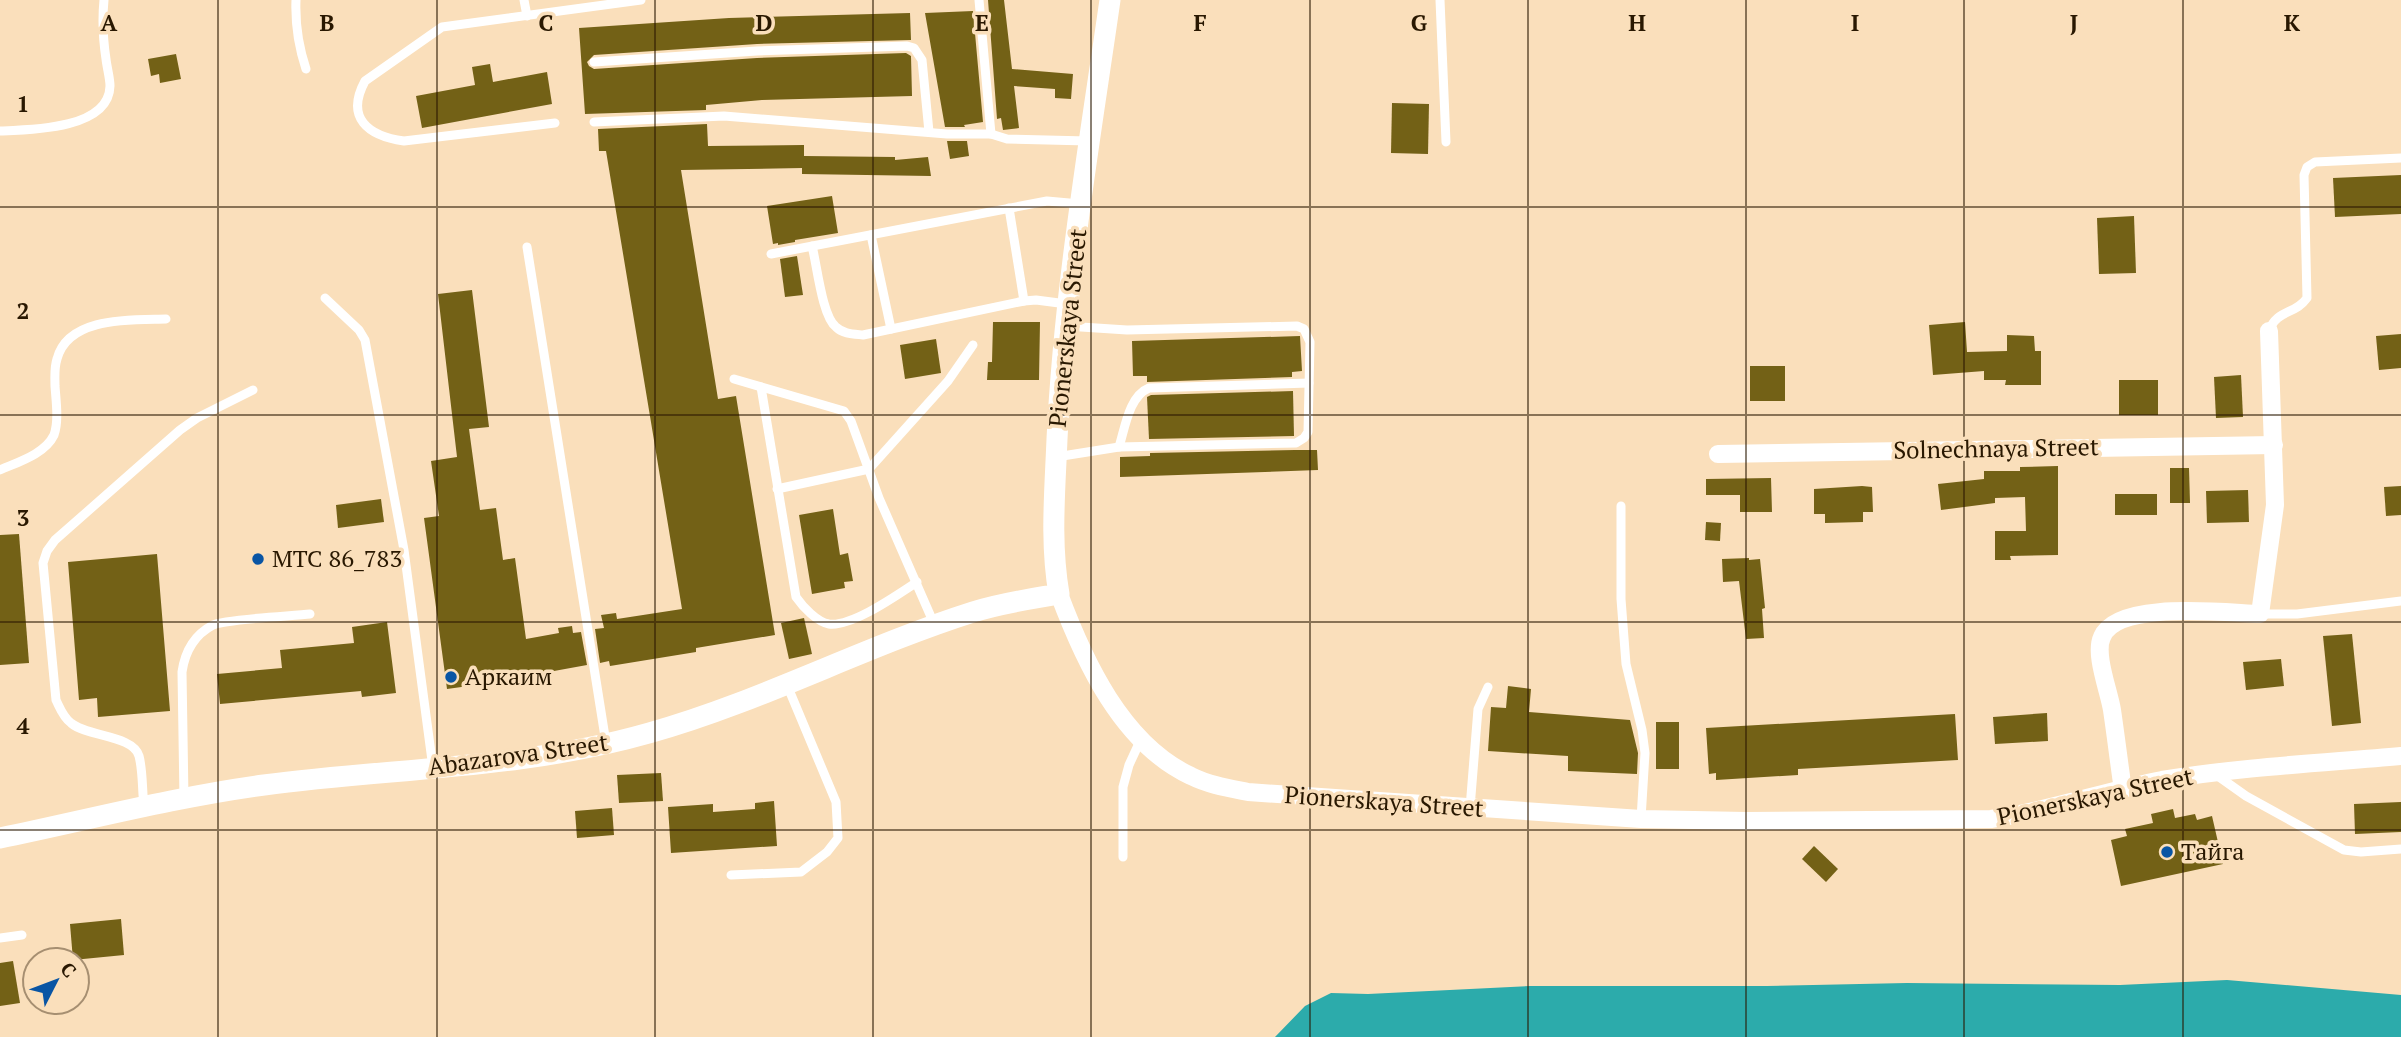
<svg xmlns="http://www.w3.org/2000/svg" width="2401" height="1037" font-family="'PT Serif',serif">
	<rect width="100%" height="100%" fill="#fadfbb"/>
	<path fill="#2cabab" d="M2227,980l174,15v42h-1126l30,-31 26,-13 37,1 162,-8h237l140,-3 213,2z"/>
	<g fill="#736116">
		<path d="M988,0h16l8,69 61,5 -2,25 -16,-1v-9l-41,-3 5,42 -16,2 -2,-12 -4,1z"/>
		<path d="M973,11l10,111 -19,3 1,2h-20l-20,-114z"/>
		<path d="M910,13l1,27 -154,4 -163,11 -7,7 2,4 5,3 163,-11 149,-5 5,3 1,40 -150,4 -56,5v5l-121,4 -6,-86 150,-10z"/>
		<path d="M176,54l5,25 -21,4 -1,-9 -8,2 -3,-17z"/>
		<path d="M490,64l3,18 54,-10 5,32 -130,24 -6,-32 59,-11 -3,-18z"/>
		<path d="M1392,103l37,1 -1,50 -37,-1z"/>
		<path d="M707,124l1,22 96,-1v11l91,1v3l33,-3 3,19 -129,-2v-6l-121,2 37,229 18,-3 39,239 -79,13v4l-86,14 -1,-5 -9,2 -5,-34 9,-1 -3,-13 15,-2 1,6 65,-10 -76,-458h-7l-1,-22z"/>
		<path d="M947,141h20l2,15 -19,3z"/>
		<path d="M2401,175v39l-66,3 -2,-39z"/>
		<path d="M832,196l6,37 -43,7v2l-17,3v-2l-5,1 -6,-38z"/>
		<path d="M2134,216l2,57 -37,1 -2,-56z"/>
		<path d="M797,256l6,39 -18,2 -5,-38z"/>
		<path d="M472,290l17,137 -20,2 11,81 16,-2 7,52 12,-2 11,81 33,-6 -1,-5 14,-2 1,7 8,-1 6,33 -33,6v3l-107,15 -23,-171 15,-2 -8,-55 26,-4 -19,-163z"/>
		<path d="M993,322h47l-1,58h-52l1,-18h4z"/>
		<path d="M1965,322l2,30 40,-1v-16l27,1 1,15h6v34h-36l1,-5h-22v-9l-51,4 -4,-50z"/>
		<path d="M2401,334v34l-22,2 -3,-34z"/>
		<path d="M1300,336l2,35 -10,1v5l-145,5v-6h-14l-1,-35z"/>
		<path d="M936,339l5,34 -36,6 -5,-34z"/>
		<rect x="1750" y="366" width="35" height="35"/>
		<path d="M2241,375l2,42 -27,1 -2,-41z"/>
		<rect x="2119" y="380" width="39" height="35"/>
		<path d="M1293,391l1,45 -145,3 -2,-42 4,-2z"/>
		<path d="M1295,450h22l1,20 -198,7v-20l30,-1v-3z"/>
		<path d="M2058,466v89l-48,1 1,4h-16v-29h31l-1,-34 -30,1v5l-54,7 -3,-26 46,-5v-8h36v-4z"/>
		<path d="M2170,468h19l1,35h-20z"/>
		<path d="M1771,478l1,34h-32v-17h-34v-16z"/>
		<path d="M1862,486l10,1 1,25h-10v10l-38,1v-9h-11v-25z"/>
		<path d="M2401,486v29l-15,1 -2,-29z"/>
		<path d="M2248,490l1,32 -42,1 -1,-32z"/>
		<rect x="2115" y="494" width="42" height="21"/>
		<path d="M381,499l3,23 -46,6 -2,-23z"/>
		<path d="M833,509l7,46 8,-2 5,28 -9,1 1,6 -33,6 -13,-79z"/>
		<path d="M1706,522l15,1 -1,18 -15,-1z"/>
		<path d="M19,534l10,129 -29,2v-130z"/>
		<path d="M157,554l13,157 -72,6 -1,-19 -18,2 -11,-138z"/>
		<path d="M1749,558v2l11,-1 5,49 -3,1 2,29 -18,1 -7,-58 -16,1 -1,-23z"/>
		<path d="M804,618l8,36 -23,5 -8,-36z"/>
		<path d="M387,622l9,71 -34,4 -1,-6 -141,13 -3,-30 65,-6 -2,-18 74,-7 -2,-16z"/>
		<path d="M2352,634l9,89 -29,3 -9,-90z"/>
		<path d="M2281,659l3,27 -38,4 -3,-28z"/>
		<path d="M1508,686l23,3 -2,23 101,8 8,33 -1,21 -69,-3v-15l-80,-5 3,-44 15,1z"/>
		<path d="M2047,713l1,28 -53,3 -2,-27z"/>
		<path d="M1955,714l3,46 -160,9v6l-82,5v-7l-7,1 -3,-46z"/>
		<rect x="1656" y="722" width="23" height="47"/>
		<path d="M661,773l2,28 -44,2 -2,-28z"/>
		<path d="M774,801l3,45 -106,7 -3,-46 45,-3v8l42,-3v-6z"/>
		<path d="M2401,802v30l-46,2 -1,-30z"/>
		<path d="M612,808l2,27 -37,3 -2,-27z"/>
		<path d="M2173,809l2,9 20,-4 2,6 15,-4 11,48 -102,22 -10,-46 16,-4 -2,-7 28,-6 -2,-9z"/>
		<path d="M1814,846l24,23 -12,13 -24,-23z"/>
		<path d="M121,919l3,36 -51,5 -3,-36z"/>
		<path d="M13,961l7,42 -20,3v-43z"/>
	</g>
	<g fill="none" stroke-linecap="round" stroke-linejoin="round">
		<g stroke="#fff" stroke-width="9">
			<path d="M296,0c-1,25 2,45 10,69"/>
			<path d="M524,0l3,16"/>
			<path d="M979,0l12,134"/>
			<path d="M1440,0l6,142"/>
			<path d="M594,62l163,-11 150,-5 7,2 8,12 7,72"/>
			<path d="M594,122l130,-6 223,18h44l16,5 81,2"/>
			<path d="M555,123l-151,18c-36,-5 -59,-23 -39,-60l77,-54 199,-27"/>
			<path d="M0,131c32,-1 109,-2 110,-45 0,-8 -3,-18 -4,-27 -3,-20 -4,-39 -2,-59"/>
			<path d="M1009,208l15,93"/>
			<path d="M871,235l20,94"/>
			<path d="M812,246c5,19 10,70 24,81 7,7 18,7 27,8l161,-34 12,-1 31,4"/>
			<path d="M527,247l79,496"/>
			<path d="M771,254l276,-53 33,3"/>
			<path d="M325,298l34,32 6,10 39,210 29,218"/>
			<path d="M2269,331c8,-22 26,-16 38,-33l-3,-123 3,-8 8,-5 86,-4"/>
			<path d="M734,379l110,32 7,10 28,77 56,128"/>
			<path d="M761,387l35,210c7,10 21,25 33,27 23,3 68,-29 88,-42"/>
			<path d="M1119,447c6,-19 10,-51 30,-59l160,-5"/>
			<path d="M1056,457l63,-10 177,-4 8,-5 4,-6 2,-90 -6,-13 -7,-3 -170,4 -61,-4"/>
			<path d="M0,470c18,-8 45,-16 54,-35 5,-14 2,-34 1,-49 0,-9 -1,-18 2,-27 11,-43 75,-39 109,-40"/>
			<path d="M777,489l92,-20 79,-88 25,-36"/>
			<path d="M1621,506v93l5,65 16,66 3,23 -4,66"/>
			<path d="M2260,614h37l104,-13"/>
			<path d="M2215,774l31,22 98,54 17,2 40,-3"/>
			<path d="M184,799l-2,-127c3,-21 12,-37 31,-47 11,-6 80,-9 97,-11"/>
			<path d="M144,806c-2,-16 -1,-35 -5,-50 -6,-21 -52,-19 -68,-33 -8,-6 -11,-15 -15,-23l-13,-137 4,-12 8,-11 125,-110 17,-12 56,-28"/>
			<path d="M1470,808l8,-99 10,-22"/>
			<path d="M1123,857v-70l6,-22 12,-26"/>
			<path d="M731,875l70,-3 26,-20 11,-14 -2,-36 -49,-117"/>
			<path d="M0,938l22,-3"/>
		</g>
		<g stroke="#fff" stroke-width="18">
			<path d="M1718,454l556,-9"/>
			<path d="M1059,594c25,67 63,150 132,182 18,9 37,12 57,16l393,27 105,2 245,-2c58,-8 114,-28 171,-39 79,-13 160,-17 239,-24"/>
			<path d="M2123,790c-4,-27 -7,-53 -11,-80 -3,-19 -18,-56 -10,-73 15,-37 123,-24 158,-23l15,-109 -6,-174"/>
		</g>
		<path stroke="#fff" stroke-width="21" d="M0,838c87,-18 175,-41 264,-53 128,-17 259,-16 385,-52 111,-31 214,-86 324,-121 28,-9 57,-13 86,-18 -9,-52 -4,-103 -2,-155 7,-147 32,-293 53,-439"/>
	</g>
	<path fill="none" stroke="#291801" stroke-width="2" stroke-opacity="0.55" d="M218,0v1037M437,0v1037M655,0v1037M873,0v1037M1091,0v1037M1310,0v1037M1528,0v1037M1746,0v1037M1964,0v1037M2183,0v1037M0,207h2401M0,415h2401M0,622h2401M0,830h2401"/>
	<g fill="#0955a4" stroke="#fadfbb" stroke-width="2.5">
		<circle cx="258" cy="559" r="7"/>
		<circle cx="451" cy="677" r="7"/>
		<circle cx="2167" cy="852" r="7"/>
	</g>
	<g text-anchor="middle" stroke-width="7" stroke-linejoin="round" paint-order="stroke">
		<g font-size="24" fill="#291801" stroke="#fadfbb">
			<text transform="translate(1068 328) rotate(-84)" y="8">Pionerskaya Street</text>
			<text transform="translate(1996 449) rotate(-1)" y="8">Solnechnaya Street</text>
			<text transform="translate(518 755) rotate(-8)" y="8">Abazarova Street</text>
			<text transform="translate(2095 797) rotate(-12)" y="8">Pionerskaya Street</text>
			<text transform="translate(1384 802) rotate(4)" y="8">Pionerskaya Street</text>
		</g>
		<g font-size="24" fill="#291801" stroke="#fadfbb" text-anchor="start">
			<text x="272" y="567">МТС 86_783</text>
			<text x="465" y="685">Аркаим</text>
			<text x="2181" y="860">Тайга</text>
		</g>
	</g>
	<g font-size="23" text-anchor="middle" font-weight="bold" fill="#291801" stroke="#fadfbb" stroke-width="7" stroke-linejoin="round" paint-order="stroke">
		<text x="109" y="31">A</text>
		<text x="327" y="31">B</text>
		<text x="546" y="31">C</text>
		<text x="764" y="31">D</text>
		<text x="982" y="31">E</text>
		<text x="1200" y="31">F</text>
		<text x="1419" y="31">G</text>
		<text x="1637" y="31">H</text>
		<text x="1855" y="31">I</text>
		<text x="2074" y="31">J</text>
		<text x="2292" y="31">K</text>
		<text x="23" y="112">1</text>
		<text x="23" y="319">2</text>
		<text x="23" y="526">3</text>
		<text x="23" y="734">4</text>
	</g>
	<g transform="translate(56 981) rotate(48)"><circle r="33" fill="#fadfbb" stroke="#a68f71" stroke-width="2"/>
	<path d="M0-5L12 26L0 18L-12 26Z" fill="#0955a4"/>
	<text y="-10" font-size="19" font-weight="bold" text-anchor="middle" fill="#291801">С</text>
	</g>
</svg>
